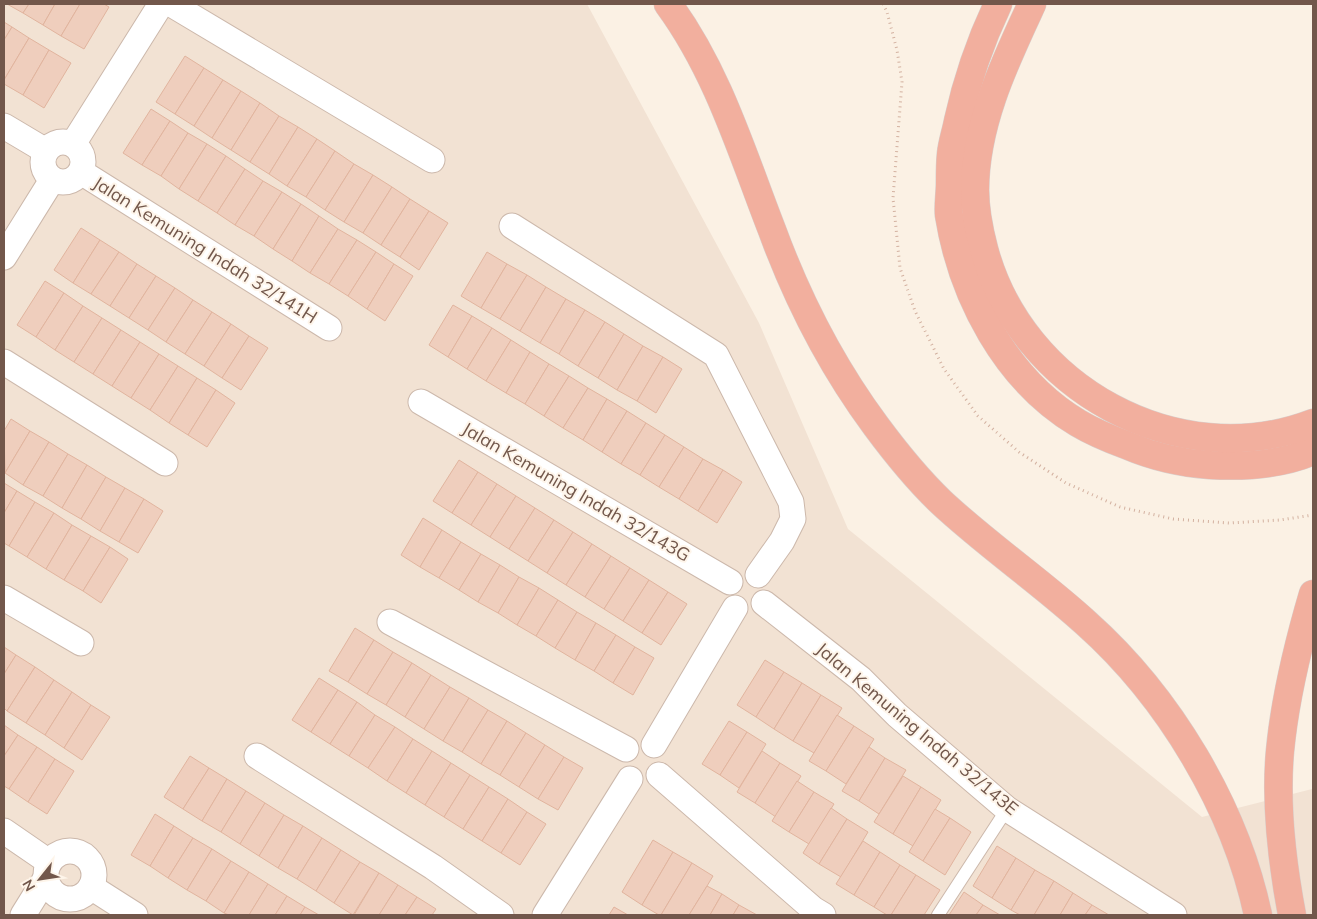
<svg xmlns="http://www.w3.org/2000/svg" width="1317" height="919" font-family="Mulish,sans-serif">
	<rect width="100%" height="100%" fill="#fbf1e4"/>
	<path fill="#f2e2d3" d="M4,4h583l172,319 89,206 354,288 110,-28 1,-2v128h-1309z"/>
	<g fill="#efcebd" stroke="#e1b49e">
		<path d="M7,4h22l-6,9z"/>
		<path d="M29,4h26l-12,21 -20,-12z"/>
		<path d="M55,4h25l-19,32 -18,-11z"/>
		<path d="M80,4h24l5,3 -25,42 -23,-13z"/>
		<path d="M4,22l8,5 -8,13z"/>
		<path d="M12,27l17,11 -25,42v-40z"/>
		<path d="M29,38l20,12 -26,45 -19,-11v-4z"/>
		<path d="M49,50l22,13 -27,45 -21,-13z"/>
		<path d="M185,56l19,12 -29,46 -19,-12z"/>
		<path d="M204,68l19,12 -29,46 -19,-12z"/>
		<path d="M223,80l18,11 -29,47 -18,-12z"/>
		<path d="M241,91l19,12 -29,47 -19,-12z"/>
		<path d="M260,103l19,13 -29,46 -19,-12z"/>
		<path d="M151,109l19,12 -28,44 -19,-12z"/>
		<path d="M279,116l19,11 -29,47 -19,-12z"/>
		<path d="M170,121l18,12 -27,43 -19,-11z"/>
		<path d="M298,127l19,12 -30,47 -18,-12z"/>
		<path d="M188,133l19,11 -28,45 -18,-13z"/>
		<path d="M317,139l18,12 -29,46 -19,-11z"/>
		<path d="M207,144l19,12 -28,45 -19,-12z"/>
		<path d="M335,151l19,13 -29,46 -19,-13z"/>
		<path d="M226,156l19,13 -28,44 -19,-12z"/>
		<path d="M354,164l19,11 -29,47 -19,-12z"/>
		<path d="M245,169l18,12 -28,44 -18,-12z"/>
		<path d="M373,175l19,12 -29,46 -19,-11z"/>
		<path d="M263,181l19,11 -28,44 -19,-11z"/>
		<path d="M392,187l18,12 -29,46 -18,-12z"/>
		<path d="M282,192l19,12 -28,45 -19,-13z"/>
		<path d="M410,199l19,12 -29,46 -19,-12z"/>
		<path d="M301,204l18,12 -27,45 -19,-12z"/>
		<path d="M429,211l19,12 -29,47 -19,-13z"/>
		<path d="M319,216l19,13 -28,44 -18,-12z"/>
		<path d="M81,228l19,12 -27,43 -19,-13z"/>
		<path d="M338,229l19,11 -28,44 -19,-11z"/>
		<path d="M100,240l19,12 -28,42 -18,-11z"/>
		<path d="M357,240l19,12 -28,44 -19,-12z"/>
		<path d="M119,252l18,12 -27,42 -19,-12z"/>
		<path d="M376,252l18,12 -27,45 -19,-13z"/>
		<path d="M487,252l20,12 -26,44 -20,-12z"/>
		<path d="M137,264l19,12 -27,42 -19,-12z"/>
		<path d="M394,264l19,12 -28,45 -18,-12z"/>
		<path d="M507,264l20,11 -27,44 -19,-11z"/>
		<path d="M527,275l19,12 -26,44 -20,-12z"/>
		<path d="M156,276l19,12 -27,42 -19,-12z"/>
		<path d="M45,281l19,12 -28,44 -19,-12z"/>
		<path d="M546,287l20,12 -26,44 -20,-12z"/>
		<path d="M175,288l18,12 -27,42 -18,-12z"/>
		<path d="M64,293l19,13 -28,44 -19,-13z"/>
		<path d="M566,299l19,11 -26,44 -19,-11z"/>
		<path d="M193,300l19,12 -27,42 -19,-12z"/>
		<path d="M453,305l19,11 -24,41 -19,-12z"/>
		<path d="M83,306l19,12 -28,44 -19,-12z"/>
		<path d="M585,310l20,12 -27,44 -19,-12z"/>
		<path d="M212,312l19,12 -27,42 -19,-12z"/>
		<path d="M472,316l20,12 -25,41 -19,-12z"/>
		<path d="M102,318l19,12 -28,44 -19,-12z"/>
		<path d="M605,322l19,12 -26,44 -20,-12z"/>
		<path d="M231,324l18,12 -27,42 -18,-12z"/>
		<path d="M492,328l19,12 -25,41 -19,-12z"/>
		<path d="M121,330l19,12 -28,44 -19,-12z"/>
		<path d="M624,334l19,12 -26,44 -19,-12z"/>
		<path d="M249,336l19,12 -27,42 -19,-12z"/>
		<path d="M511,340l19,12 -24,41 -20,-12z"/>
		<path d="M140,342l19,12 -28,44 -19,-12z"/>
		<path d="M643,346l20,11 -26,44 -20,-11z"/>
		<path d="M530,352l19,12 -24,40 -19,-11z"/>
		<path d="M159,354l19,12 -28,44 -19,-12z"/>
		<path d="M663,357l19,12 -26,44 -19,-12z"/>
		<path d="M549,364l20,12 -25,40 -19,-12z"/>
		<path d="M178,366l19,12 -28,45 -19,-13z"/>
		<path d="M569,376l19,12 -25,40 -19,-12z"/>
		<path d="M197,378l19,12 -28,45 -19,-12z"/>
		<path d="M588,388l19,11 -24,41 -20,-12z"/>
		<path d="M216,390l19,13 -28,44 -19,-12z"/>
		<path d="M607,399l20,12 -25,41 -19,-12z"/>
		<path d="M627,411l19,12 -25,41 -19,-12z"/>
		<path d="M11,419l19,12 -25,42 -1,-42z"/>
		<path d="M646,423l19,12 -25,40 -19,-11z"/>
		<path d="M30,431l19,11 -26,43 -18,-12z"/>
		<path d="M665,435l19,12 -25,40 -19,-12z"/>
		<path d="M49,442l19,12 -25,42 -20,-11z"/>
		<path d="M684,447l19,12 -24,40 -20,-12z"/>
		<path d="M68,454l19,11 -25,43 -19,-12z"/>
		<path d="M703,459l20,11 -25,41 -19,-12z"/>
		<path d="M459,460l19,12 -26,41 -19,-12z"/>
		<path d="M87,465l19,12 -25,42 -19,-11z"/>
		<path d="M723,470l19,12 -25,41 -19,-12z"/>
		<path d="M478,472l19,12 -26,41 -19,-12z"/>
		<path d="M106,477l19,11 -25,43 -19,-12z"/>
		<path d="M4,483l13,8 -13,22z"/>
		<path d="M497,484l19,12 -26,41 -19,-12z"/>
		<path d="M125,488l19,11 -25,43 -19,-11z"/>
		<path d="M17,491l18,11 -26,44 -5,-3v-30z"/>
		<path d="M516,496l19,12 -26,41 -19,-12z"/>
		<path d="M144,499l19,12 -25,42 -19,-11z"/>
		<path d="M35,502l19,11 -27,44 -18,-11z"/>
		<path d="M535,508l19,12 -26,41 -19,-12z"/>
		<path d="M54,513l18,12 -26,44 -19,-12z"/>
		<path d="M423,518l19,12 -22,37 -19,-12z"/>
		<path d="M554,520l19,12 -26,41 -19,-12z"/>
		<path d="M72,525l19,11 -27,44 -18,-11z"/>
		<path d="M442,530l19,12 -22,36 -19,-11z"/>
		<path d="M573,532l19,12 -26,41 -19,-12z"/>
		<path d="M91,536l19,11 -27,44 -19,-11z"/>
		<path d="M461,542l20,12 -22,36 -20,-12z"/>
		<path d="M592,544l19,12 -26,41 -19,-12z"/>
		<path d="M110,547l18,12 -27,44 -18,-12z"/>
		<path d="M481,554l19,11 -22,37 -19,-12z"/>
		<path d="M611,556l19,12 -26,41 -19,-12z"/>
		<path d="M500,565l19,12 -21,36 -20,-11z"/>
		<path d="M630,568l19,12 -26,41 -19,-12z"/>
		<path d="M519,577l20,11 -22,37 -19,-12z"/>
		<path d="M649,580l19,12 -26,41 -19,-12z"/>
		<path d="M539,588l19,12 -22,36 -19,-11z"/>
		<path d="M668,592l19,12 -26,41 -19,-12z"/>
		<path d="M558,600l19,12 -22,36 -19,-12z"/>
		<path d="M577,612l19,11 -21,37 -20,-12z"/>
		<path d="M596,623l20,12 -22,36 -19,-11z"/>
		<path d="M355,628l19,12 -26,42 -19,-11z"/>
		<path d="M616,635l19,12 -22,36 -19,-12z"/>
		<path d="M374,640l19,12 -26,42 -19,-12z"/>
		<path d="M4,647l12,8 -12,19z"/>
		<path d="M635,647l19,11 -21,37 -20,-12z"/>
		<path d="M393,652l19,11 -26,42 -19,-11z"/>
		<path d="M16,655l19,12 -28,44 -3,-3v-34z"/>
		<path d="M765,660l19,12 -28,45 -19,-12z"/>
		<path d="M412,663l19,12 -26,42 -19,-12z"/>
		<path d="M35,667l19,13 -28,43 -19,-12z"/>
		<path d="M784,672l18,11 -28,46 -18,-12z"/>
		<path d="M431,675l19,12 -26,42 -19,-12z"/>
		<path d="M319,678l19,12 -27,42 -19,-12z"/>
		<path d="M54,680l18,12 -27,43 -19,-12z"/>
		<path d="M802,683l19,12 -28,46 -19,-12z"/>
		<path d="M450,687l19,11 -26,43 -19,-12z"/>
		<path d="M338,690l19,12 -27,42 -19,-12z"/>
		<path d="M72,692l19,13 -27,43 -19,-13z"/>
		<path d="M821,695l21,13 -28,45 -21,-12z"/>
		<path d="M469,698l19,12 -26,42 -19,-11z"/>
		<path d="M357,702l18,13 -26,41 -19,-12z"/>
		<path d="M91,705l19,12 -28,43 -18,-12z"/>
		<path d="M488,710l19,11 -26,43 -19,-12z"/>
		<path d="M375,715l20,12 -27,41 -19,-12z"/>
		<path d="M837,715l17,11 -28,45 -17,-10z"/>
		<path d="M507,721l19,12 -26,42 -19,-11z"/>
		<path d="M729,721l18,11 -27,43 -18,-11z"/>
		<path d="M4,725l14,10 -14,21z"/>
		<path d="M854,726l20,13 -28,45 -20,-13z"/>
		<path d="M395,727l18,12 -26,42 -19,-13z"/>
		<path d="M747,732l19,12 -27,44 -19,-13z"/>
		<path d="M526,733l19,12 -26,42 -19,-12z"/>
		<path d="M18,735l19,12 -28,42 -5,-3v-30z"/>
		<path d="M413,739l19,12 -26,42 -19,-12z"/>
		<path d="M545,745l19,12 -26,42 -19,-12z"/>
		<path d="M37,747l18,12 -27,43 -19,-13z"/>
		<path d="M869,747l16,11 -26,43 -17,-10z"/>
		<path d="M432,751l19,12 -26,42 -19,-12z"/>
		<path d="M762,751l18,12 -25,40 -18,-11z"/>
		<path d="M190,756l19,12 -26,41 -19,-12z"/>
		<path d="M564,757l19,11 -25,42 -20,-11z"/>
		<path d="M885,758l21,12 -27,44 -20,-13z"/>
		<path d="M55,759l19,12 -27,43 -19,-12z"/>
		<path d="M451,763l19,12 -26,42 -19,-12z"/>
		<path d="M780,763l21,13 -25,41 -21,-14z"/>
		<path d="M209,768l18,11 -25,42 -19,-12z"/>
		<path d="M470,775l19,12 -26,42 -19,-12z"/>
		<path d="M903,776l18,11 -28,47 -19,-12z"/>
		<path d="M227,779l19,12 -25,41 -19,-11z"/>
		<path d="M797,781l17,11 -25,40 -17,-11z"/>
		<path d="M489,787l19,12 -26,42 -19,-12z"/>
		<path d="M921,787l20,13 -28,46 -20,-12z"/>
		<path d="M246,791l19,12 -25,41 -19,-12z"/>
		<path d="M814,792l20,12 -25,40 -20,-12z"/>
		<path d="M508,799l19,13 -26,41 -19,-12z"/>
		<path d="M265,803l19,12 -25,41 -19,-12z"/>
		<path d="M831,808l16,11 -28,45 -16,-11z"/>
		<path d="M935,809l15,9 -27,43 -14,-9z"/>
		<path d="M527,812l19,12 -26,41 -19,-12z"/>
		<path d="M155,814l19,12 -24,40 -19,-11z"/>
		<path d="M284,815l19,11 -25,42 -19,-12z"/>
		<path d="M950,818l21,14 -26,43 -22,-14z"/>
		<path d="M847,819l21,13 -27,45 -22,-13z"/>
		<path d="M174,826l19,12 -25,40 -18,-12z"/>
		<path d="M303,826l19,12 -25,41 -19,-11z"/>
		<path d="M193,838l19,11 -25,41 -19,-12z"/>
		<path d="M322,838l19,12 -25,41 -19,-12z"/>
		<path d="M653,840l20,12 -31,53 -20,-13z"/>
		<path d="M863,841l17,11 -26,43 -18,-11z"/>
		<path d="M997,846l19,12 -24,40 -19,-12z"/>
		<path d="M212,849l19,12 -25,40 -19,-11z"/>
		<path d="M341,850l19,12 -26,41 -18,-12z"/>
		<path d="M673,852l19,11 -31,52h-2l-17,-10z"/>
		<path d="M880,852l20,13 -26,42 -20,-12z"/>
		<path d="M1016,858l19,12 -24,40 -19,-12z"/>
		<path d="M231,861l18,11 -25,41 -18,-12z"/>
		<path d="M360,862l19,11 -26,42 -19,-12z"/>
		<path d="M692,863l21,13 -6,10 -18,29h-28z"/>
		<path d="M900,865l16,10 -25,40h-4l-13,-8z"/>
		<path d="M1035,870l19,11 -20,34h-14l-9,-5z"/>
		<path d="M249,872l19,12 -19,31h-20l-5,-2z"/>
		<path d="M379,873l19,12 -19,30h-25z"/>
		<path d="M916,875l24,15 -16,25h-33z"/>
		<path d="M1054,881l19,12 -13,22h-26z"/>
		<path d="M268,884l19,12 -12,19h-26z"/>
		<path d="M398,885l19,12 -12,18h-26z"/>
		<path d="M707,886l15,8 -12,21h-21z"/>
		<path d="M964,892l19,13 -7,10h-27z"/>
		<path d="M1073,893l19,12 -7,10h-25z"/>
		<path d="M722,894l17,11 -6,10h-23z"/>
		<path d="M287,896l18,11 -5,8h-25z"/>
		<path d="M417,897l19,12 -4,6h-27z"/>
		<path d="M739,905l18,10h-24z"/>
		<path d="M983,905l17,10h-24z"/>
		<path d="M1092,905l17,10h-24z"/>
		<path d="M305,907l14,8h-19z"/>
		<path d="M614,907l14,8h-19z"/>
	</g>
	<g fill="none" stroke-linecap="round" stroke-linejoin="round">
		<g stroke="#ccb8ab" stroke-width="14">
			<path id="service" d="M938,915l69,-106"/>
		</g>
		<g stroke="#ccb8ab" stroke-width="27">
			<g id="minor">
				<path d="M171,4l261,156"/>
				<path d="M4,126l42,25"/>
				<circle cx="63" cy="162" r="20"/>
				<path d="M73,144l88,-140"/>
				<path d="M81,172l248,156"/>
				<path d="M512,226l204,129 75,147 2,17 -11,22 -24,34"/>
				<path d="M4,257l48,-77"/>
				<path d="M4,362l161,101"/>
				<path d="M421,402l309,180"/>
				<path d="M4,598l77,45"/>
				<path d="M764,603l97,76 36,36 110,94 167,106"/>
				<path d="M390,622l236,127"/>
				<path d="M654,745l81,-137"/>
				<path d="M257,756l176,111 68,48"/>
				<path d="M659,775l154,134 10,6"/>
				<path d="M4,831l45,31"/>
				<circle cx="70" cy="875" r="24"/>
				<path d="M91,887l44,28"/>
				<path d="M23,915l23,-37"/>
				<path d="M545,915l85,-136"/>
			</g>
		</g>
		<g stroke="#d8d0cd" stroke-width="29">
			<g id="motorway">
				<path d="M668,4c50,68 74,149 104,226 25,68 61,138 104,196 20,27 41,53 65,76 46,43 99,79 145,121 83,74 149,184 172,292"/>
				<path d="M998,4c-18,38 -31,76 -40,117 -2,11 -6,22 -7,33 -1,10 -1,21 -1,30 0,10 -2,21 -1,31 13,81 57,165 129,208 15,9 32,16 48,22 28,12 53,18 84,20 35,2 71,0 103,-14"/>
				<path d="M1032,4c-27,58 -57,120 -57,186 0,20 4,40 9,59 37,139 193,226 329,174"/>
				<path d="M1292,915c-10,-53 -17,-109 -12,-164 5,-53 18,-106 33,-157"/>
			</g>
		</g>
		<path stroke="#d3b1a0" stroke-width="3" stroke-dasharray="1 4" stroke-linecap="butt" d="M883,4l4,8 10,38 5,32 -9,116 7,70 15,43 29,58 34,47 41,36 47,31 54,24 53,12 56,4 51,-3 33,-5"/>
		<use href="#service" stroke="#fff" stroke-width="12"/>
		<use href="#minor" stroke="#fff" stroke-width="25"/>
		<use href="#motorway" stroke="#f2af9e" stroke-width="28"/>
	</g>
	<g text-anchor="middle" stroke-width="4" stroke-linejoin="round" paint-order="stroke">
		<g font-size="18" fill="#72574b" stroke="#fef5ea">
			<text transform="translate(205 250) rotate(32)" y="6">Jalan Kemuning Indah 32/141H</text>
			<text transform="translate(576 492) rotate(30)" y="6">Jalan Kemuning Indah 32/143G</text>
			<text transform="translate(917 729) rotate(40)" y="6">Jalan Kemuning Indah 32/143E</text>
		</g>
	</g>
	<rect width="1317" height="919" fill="none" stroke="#72574b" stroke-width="10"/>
	<g transform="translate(40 879) rotate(240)" stroke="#fef5ea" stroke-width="4" paint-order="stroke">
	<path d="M0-4L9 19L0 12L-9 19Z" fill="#72574b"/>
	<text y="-8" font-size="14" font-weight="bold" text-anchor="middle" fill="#72574b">N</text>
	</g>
</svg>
